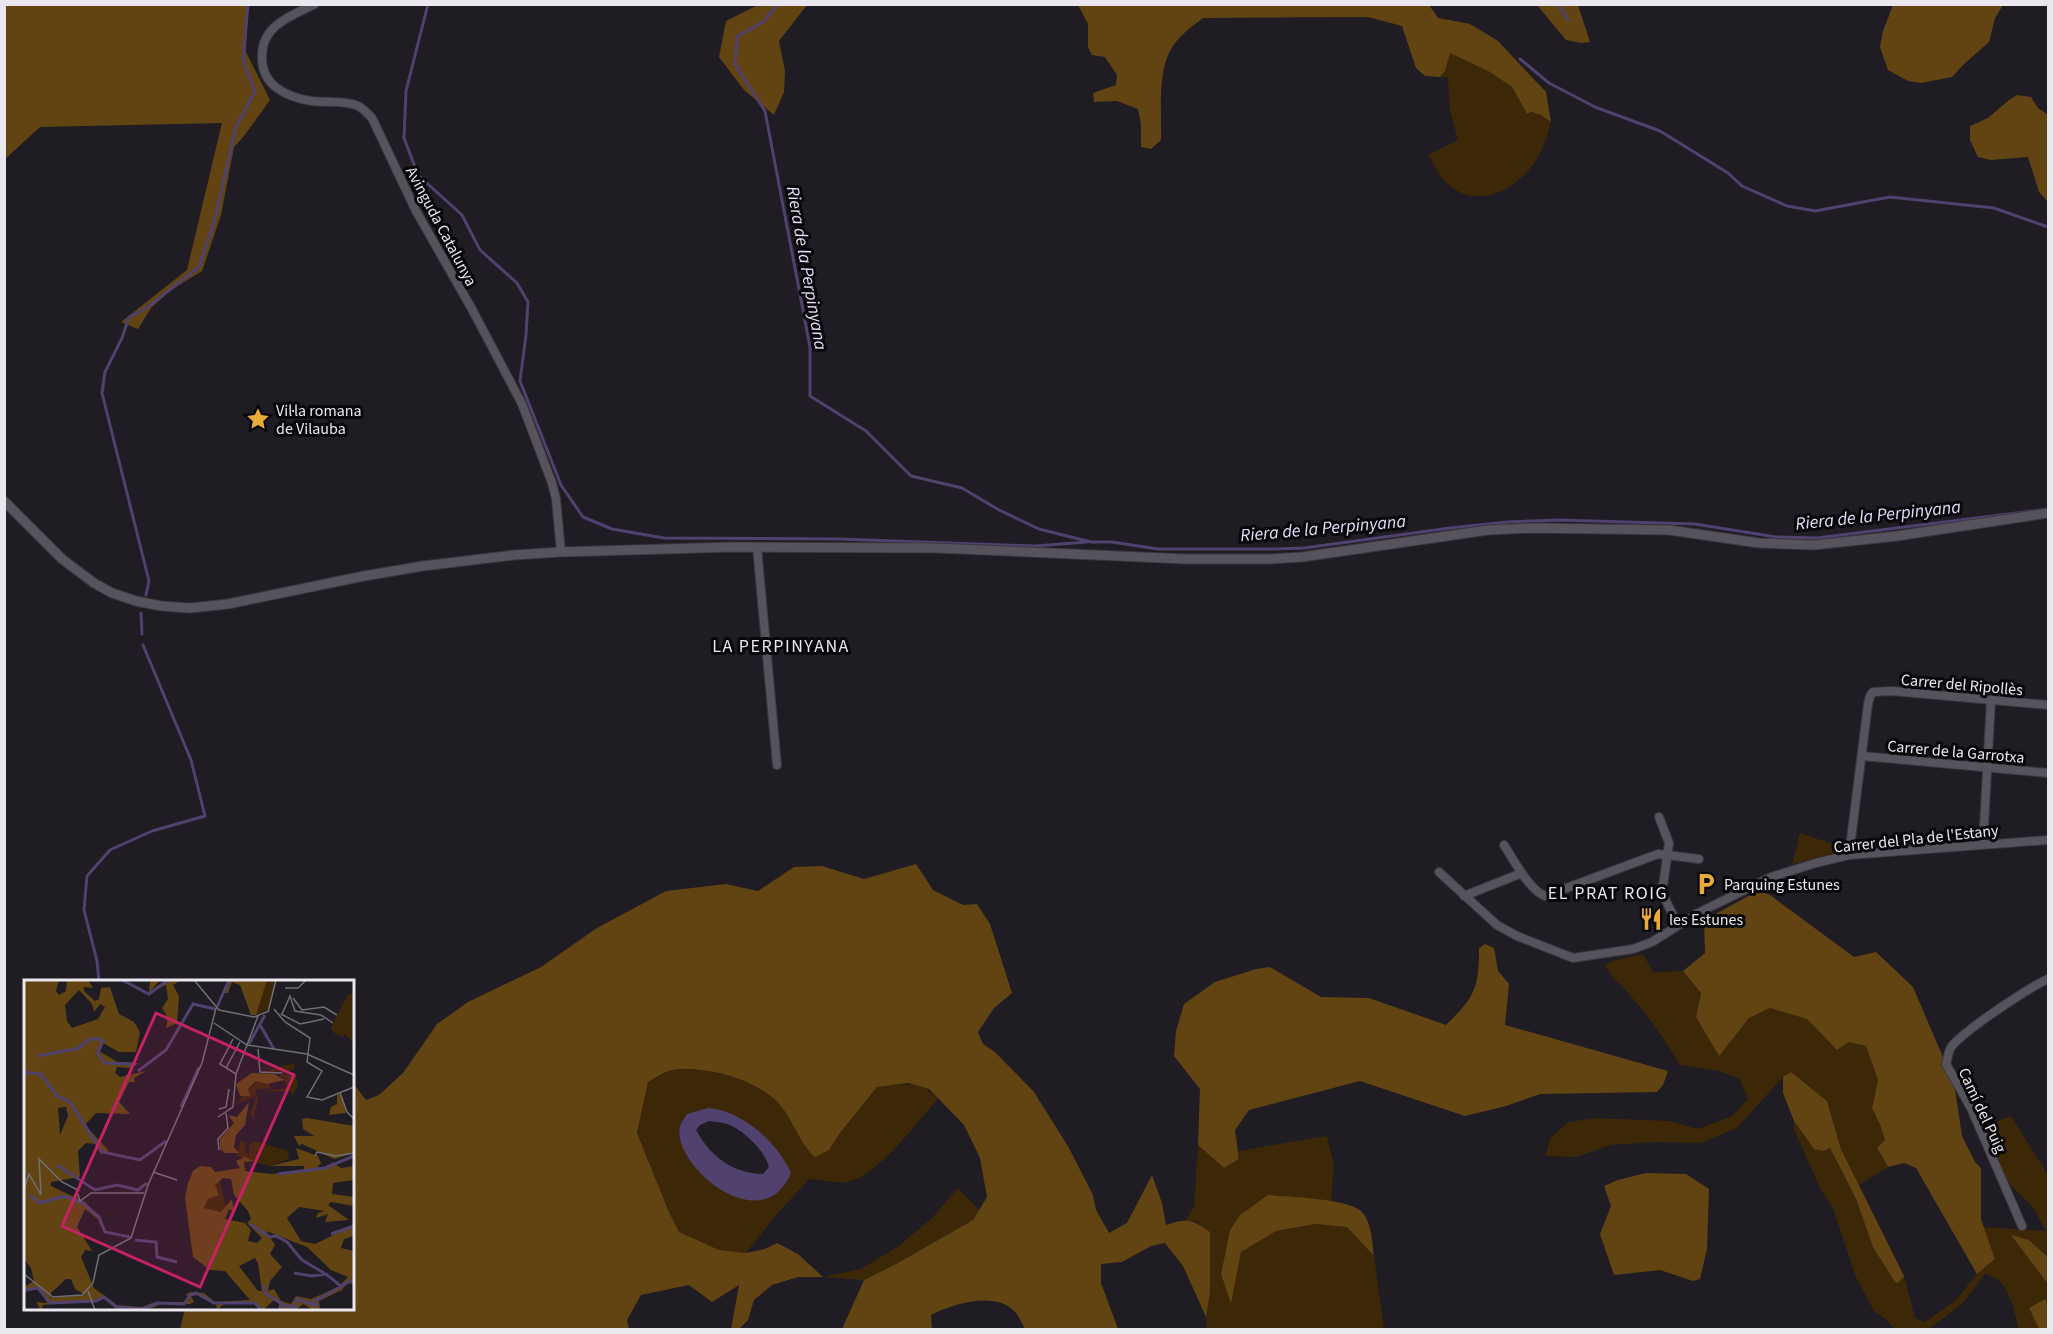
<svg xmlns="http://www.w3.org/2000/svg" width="2053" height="1334" font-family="'Source Sans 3',sans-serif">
	<rect width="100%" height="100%" fill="#1f1c24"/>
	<g fill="#3c2807" fill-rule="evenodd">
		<path d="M1449,52l41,20 22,15 15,27c9,-4 17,3 24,8 -4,14 -9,31 -18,43 -20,27 -59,46 -87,17 -7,-7 -13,-19 -18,-27l30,-15 -8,-29 -2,-34h-8l5,-6z"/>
		<path d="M1800,833l44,15v3l-52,13z"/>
		<path d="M1643,954l10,18 30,-1 18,22 -5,24 23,38 30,-37 21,-10 37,11 30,31 12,-8 17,4 12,34 -6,28 8,17 5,16 -8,8 11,18 -29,18 -18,-36 -14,-48 -36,-29 -8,5 -46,51 -36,15 -45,-1 -45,3 -35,12 -31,-1 6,-19 18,-15 25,-4 75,3 29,8 34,-13 16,-17 -8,-20 -21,-8 -39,-6c-15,-25 -31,-48 -50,-70 -8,-10 -20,-18 -25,-30l7,-4z"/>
		<path d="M703,1069c24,7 50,12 69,28 14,11 29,39 37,54l20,-2 11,-16 37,-46c25,-3 43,-8 61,12 -20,22 -62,80 -92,83 -11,1 -25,-2 -37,-3l-32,35 -32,40 -26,-4 -40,-18 -10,-20 -32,-79 10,-51 24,-12zM709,1121c6,1 14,1 20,3 17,6 35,27 40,43l-6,7c-31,-1 -52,-17 -67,-44l4,-5z"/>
		<path d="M2011,1116l37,59v82l-19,-17 -17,-4 36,48v21l-3,-6 -16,9 10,21h-20c-6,-20 -9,-50 -34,-55l-23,30 -33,25h-35l-7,-9 -13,-9 -18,-34 -23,-69 -12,-18 -27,-61v-8c9,12 18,34 36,27l26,51 17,48 25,35 6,-6 11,42 10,4 31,-22 21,-26 18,-15 -11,-32 62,4 -14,-25 -28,-27 -21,-52z"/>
		<path d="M1327,1136l7,30 -3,35 -63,-5 -28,19 -10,15 -9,44 9,28 11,-50 35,-21 39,-7 32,3 27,29 10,73h-177l-1,-12 4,-24v-61l-14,-11h-10l8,-15 4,-61 26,23 15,-9 -1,-8z"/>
		<path d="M958,1188l21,22 -6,10 -77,44 -32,16 -41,-3 38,-8 38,-23 34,-29z"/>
	</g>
	<g fill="#614412">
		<path d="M5,4l243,1 -2,47 24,48 -26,36 -10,11 -13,68 -19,56 -31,19 -20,18 -13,21 -17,-7 66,-52 35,-147 -182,4 -35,32z"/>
		<path d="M760,4l47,1 -28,36 6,30 -1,21 -10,23 -30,-25 -25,-33 7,-36z"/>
		<path d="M1078,5h351l9,13 32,6 28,17 48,51 5,30 -10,-7 -10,-3 -4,2 -15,-27 -22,-15 -40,-19 -5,18 -5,6 -15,-1 -9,-8 -14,-42 -34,-9 -165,1c-12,9 -26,19 -33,33 -13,26 -8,61 -9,89l-10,9 -10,-2v-23l-3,-15 -21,-8 -23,1 -1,-9 23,-8 1,-10 -12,-18 -13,-2 -4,-8v-23z"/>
		<path d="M1537,5h41l12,37 -9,1 -15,-3z"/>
		<path d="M1893,5v-1l110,1 -8,13 -6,24 -26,23 -11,12 -31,6 -13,-2 -20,-11 -8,-23 3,-16z"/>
		<path d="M2017,95l14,2 7,11 10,7v87l-9,-10 -11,-35 -37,3 -13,-3 -8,-17v-14l18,-8 21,-18z"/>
		<path d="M916,864l17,26 30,15 14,-1 13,20 22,69 -18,15 -16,24 5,12 12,8 39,40 35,56 24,47 3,15 13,23 18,-10 25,-48 10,28 4,22c20,-7 27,-6 44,7v61l-4,24 -23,-51 -18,-23 -14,3 -29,16 -21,2v19l17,46h-93c-3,-5 -5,-11 -9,-16 -19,-23 -63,-9 -85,2l1,14h-90l22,-49 32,-16 77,-44 14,-23 -7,-39 -16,-33 -35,-36 -21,-6 -31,4 -37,46 -11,17 -14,7c-18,-16 -24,-45 -43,-60 -23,-19 -69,-32 -100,-27 -8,2 -17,8 -24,12l-11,51 32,79 10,20 40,18 26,3 20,-4 12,-6 21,11 25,23h-25l-26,8 -18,15 -6,20 -9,9h-8l8,-44 -27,17 -23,-17 -48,10 -14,25 2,9h-449l5,-20 167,-1 1,-225 13,17 13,-5 24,-22 34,-49 31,-22 73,-35 56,-39 69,-37 60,-7 32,7 36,-24 28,-1 42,13z"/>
		<path d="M1758,891l12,4 84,62 22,-5 37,35 41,96 8,53 13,26 6,6v51l14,40 -18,15 -61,-106 -12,-5 -16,4 -11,-19 8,-8 -5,-15 -8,-17 6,-28 -12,-34 -17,-4 -12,8 -30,-31 -37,-11 -21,10 -30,38 -23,-39 5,-24 -18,-22 22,-18 -1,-33z"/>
		<path d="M1485,944l9,4 4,23 11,13 -4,41 163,46 -5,14 -6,7 -117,2 -34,12 -41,10 -105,-35 -111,29 -14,20 4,29 -15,9 -26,-23 2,-56 -26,-33 2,-25 8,-27 31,-22 41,-13 14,-2 51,30 48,1 77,27c29,-28 33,-37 33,-77z"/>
		<path d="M1791,1072l36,29 14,48 63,127 -6,7 -3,-1 -22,-35 -17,-48 -26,-51 -7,3 -9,-2 -20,-28 -11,-28v-16z"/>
		<path d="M1646,1173l40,1 23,15 -2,60 -7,30 -7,2 -33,-11 -46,5 -14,-41 11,-28 -7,-20 14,-6z"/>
		<path d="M1268,1195c20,2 78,3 93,16 11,11 11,31 13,45l-27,-29 -32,-3 -39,7 -35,21 -10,52 -10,-30 9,-44 10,-15z"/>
		<path d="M2011,1235l18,5 19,17v27z"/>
		<path d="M2045,1299l3,6v24h-9l-10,-21z"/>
	</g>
	<path fill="#50416e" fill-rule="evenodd" d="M708,1108c34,2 70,35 83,65 -29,69 -120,-9 -111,-46 1,-5 5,-9 7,-13zM709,1121c7,1 16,1 23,5 16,9 32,24 37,41l-6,7c-31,-1 -52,-17 -67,-44l4,-5z"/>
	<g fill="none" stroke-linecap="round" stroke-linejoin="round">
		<g stroke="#50416e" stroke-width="3">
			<path d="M428,4l-22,87 -2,47 14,37 44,40 18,35 37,33 11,19 -2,33 -6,46 41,104 22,32 29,12 52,9 175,1 196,7 52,-4"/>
			<path d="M778,4l-14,17 -27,16 -2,27 30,47 45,236v49l56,35 45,45 51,12 37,22 40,19 52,13h21l46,7h117l29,-1 146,-20 57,-6 51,-2 137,4 81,13 41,1 231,-29"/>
			<path d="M1558,4l10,16"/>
			<path d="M1520,59l29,24 46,24 65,24 68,42 14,13 45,20 28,5 75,-14 104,11 54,19"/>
			<path d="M146,595l3,-14 -47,-188 3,-21 17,-34 7,-21 16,-8 54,-42 15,-45 22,-95 19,-36 -12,-31 5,-56"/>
			<path d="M141,613l1,21"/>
			<path d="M99,982l-2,-21 -13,-51 3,-34 23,-26 42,-19 53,-15 -14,-56 -48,-115"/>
		</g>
		<g stroke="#3a383e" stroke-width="10">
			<g id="minor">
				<path d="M315,4c-24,12 -53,21 -53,52 -1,29 24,41 49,45 15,2 33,-1 47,5 6,3 9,7 14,12l44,93 57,100 49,93 30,79 4,16 5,53"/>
				<path d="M757,547l20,218"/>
				<path d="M1862,756l186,17"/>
				<path d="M1659,817l10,26 -7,50 16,32"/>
				<path d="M1983,844l8,-144"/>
				<path d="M1504,845c9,14 26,46 41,51l113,-42 41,5"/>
				<path d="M1849,855l19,-151 2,-8 3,-4 19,-1 156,14"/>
				<path d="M1439,872l58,53 20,11 56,22 60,-9 19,-7 46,-29 73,-36 45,-14 33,-8 199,-15"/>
				<path d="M1464,896l58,-23"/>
				<path d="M2022,1226l-51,-118 -25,-44c2,-6 2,-13 6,-18 13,-16 76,-58 96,-67"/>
			</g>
		</g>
		<g stroke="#3a383e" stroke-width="11">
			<path id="tertiary" d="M4,501l58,58 32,24 18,10 24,8 25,5 29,2 38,-4 136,-28 59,-10 91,-11 47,-3 172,-5 204,1 249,11h84l32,-2 186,-27 45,-2 136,2 90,13 55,2 83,-9 151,-23"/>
		</g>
		<use href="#minor" stroke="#56535c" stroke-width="8"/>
		<use href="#tertiary" stroke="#56535c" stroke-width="9"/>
	</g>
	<defs>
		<g id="sight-bare" transform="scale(1.8)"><path d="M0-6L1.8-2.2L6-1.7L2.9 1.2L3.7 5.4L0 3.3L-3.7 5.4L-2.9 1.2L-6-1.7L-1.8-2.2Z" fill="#eaaa39" stroke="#08070a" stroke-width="2.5" paint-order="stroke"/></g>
		<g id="parking-bare" transform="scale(1.8)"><path d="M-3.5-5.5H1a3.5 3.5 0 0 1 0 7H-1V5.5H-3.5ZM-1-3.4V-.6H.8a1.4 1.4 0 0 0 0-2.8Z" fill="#eaaa39" stroke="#08070a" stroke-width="2.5" paint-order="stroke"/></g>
		<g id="restaurant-bare" transform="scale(1.8)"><path d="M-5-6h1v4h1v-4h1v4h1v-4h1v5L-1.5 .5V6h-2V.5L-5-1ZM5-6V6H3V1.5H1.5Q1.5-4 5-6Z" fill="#eaaa39" stroke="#08070a" stroke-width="2.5" paint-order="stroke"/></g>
	</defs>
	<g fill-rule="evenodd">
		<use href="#sight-bare" x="258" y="419"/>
		<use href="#parking-bare" x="1706" y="884"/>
		<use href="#restaurant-bare" x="1651" y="919"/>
	</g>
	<g text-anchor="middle" stroke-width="6" stroke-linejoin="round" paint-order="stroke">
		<g font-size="16" fill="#eae8ee" stroke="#08070a">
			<text transform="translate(442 226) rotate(62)" y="6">Avinguda Catalunya</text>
			<text transform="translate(1962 684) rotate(5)" y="6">Carrer del Ripollès</text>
			<text transform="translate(1956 751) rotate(5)" y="6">Carrer de la Garrotxa</text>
			<text transform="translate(1916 838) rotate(-6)" y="6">Carrer del Pla de l'Estany</text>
			<text transform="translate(1983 1110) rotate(65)" y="6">Camí del Puig</text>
		</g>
		<g font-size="16" fill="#eae8ee" stroke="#08070a" text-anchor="start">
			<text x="276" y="416">Vil·la romana<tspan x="276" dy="18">de Vilauba</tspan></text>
			<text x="1724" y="890">Parquing Estunes</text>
			<text x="1669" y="925">les Estunes</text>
		</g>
		<g font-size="18" font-style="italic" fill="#e6ddfc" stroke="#08070a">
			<text transform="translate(807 268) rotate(80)" y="6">Riera de la Perpinyana</text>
			<text transform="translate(1878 515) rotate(-6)" y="6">Riera de la Perpinyana</text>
			<text transform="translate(1323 528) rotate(-5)" y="6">Riera de la Perpinyana</text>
		</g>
		<g font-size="18" letter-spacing="1.5" fill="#eae8ee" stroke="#08070a">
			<text x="781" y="652">LA PERPINYANA</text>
			<text x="1608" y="899">EL PRAT ROIG</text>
		</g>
	</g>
	<g transform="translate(24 980)">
		<rect width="330" height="330" fill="#1f1c24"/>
		<path d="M243,0h8l-5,28 -14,7zM324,14h6v49l-9,-9 -2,3 -9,-4 -3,-5zM271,83l-2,7 -10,4 13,2 2,10 -5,8 -5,-3 -28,1 27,-4 -3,-11h-4l3,-6 -13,1v-3zM232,101l14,3v4l-15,2 3,12 -5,17 -3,-4 6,-19 -20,8zM217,161l6,2 -3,7 5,5v-9l6,-5 33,10 1,8 -19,7 -27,-7 -7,-5zM195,199l7,27 -5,6h-13l-5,-7 8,-9 8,-1 -4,-10z" fill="#3c2807"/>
		<path d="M0,0h35l-3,11 3,4 7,-4 1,-11h21l5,8 -9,-1v4l11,10 4,-2 2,-11 9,-1 9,27 15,8 6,10 -4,20h-17l-16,-9 -4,8 22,13 18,-1 -10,5 -12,-1 -2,6 5,4 26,-6 -12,7 1,4h-6l-10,20 11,12 -34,-1 -11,12 24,26 -8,3 -6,-10 -9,-1 -8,8 2,26 -29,5v4l34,16 14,15 2,11 -3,-9 -13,-10 -8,18 15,24 -7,-1 -4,7 13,31 23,17 25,2 13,-5h31l3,-2 -3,-6 5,-2 13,1 11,9 35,-2 -25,-29 -15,-1 -17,-13 -8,-59 3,-15 5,-12 7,-5 11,1 4,5 25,-4 -4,-7 9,-4 9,4 -10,1 1,9 26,3 33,-3v-5h-34l29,-7 -3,-11 22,8 3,7 -4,5h10l5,-6 9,6 13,-2v14l-21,3 -1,11 22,3v9l-23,-4 -3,3 21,15 -24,2 3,-8 -12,4 2,-5 7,-2 -26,-4 -12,11 14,23 14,3 39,-19v11l-10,3 -3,9 13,3v37l-5,-8 -7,10 -23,11 1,7 -7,2 -10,-6 -7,6h-18l1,-6 -5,-4 -11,10 -10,-7 -27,-1 -9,8 -1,-6 -17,-9 -8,1 3,6 -4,2h-29l-14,6h-30l-13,-11 -61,6 -2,5 -5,-8 11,1 -2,-8 -7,-6 -14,3v-5l10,-6 -3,-13 -7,-9zM55,10l13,14 2,8 6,-8 5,3 -7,12 -26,9 -5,-7 -2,-16zM42,127l2,9 -8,19 -2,-27zM199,198l8,1 3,16 14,16 3,8 -4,4 15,15 -5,5 -9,-2 3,-11 -6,-7 -20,-4 4,-10 5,3 -2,-13 -11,13 -17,-4 4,-9 11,-4 -4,-10zM242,251l41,16 24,23 17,7 -10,10 -27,12 -15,-3 -5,8 -10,-3 -7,-12 -6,2 2,-10 12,-14 -12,-13 5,-9zM231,278l3,5 4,28h-4l-19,-25zM42,299h5l4,10 10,6 -34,3v-5zM97,0l28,13 1,-13h10l-10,12 17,-12h14l-8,5 6,11 -2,27 -11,5 2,-10 -6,-10 6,-9 -2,-14 -20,9zM204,0h39l-11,35h-5l-11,-30 -8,-3 -4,11h-4zM228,93l22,1 11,6 -18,4 -11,-3 -8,8 2,7h-10l-4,-12zM313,114l5,2 4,17 -17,2 2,-8 6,-3zM225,122l-4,23 -9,10 -2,12 5,6h-14l-5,-4v-10l14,-16 -6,-8 9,2zM283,138l47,8v27l-20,6 -32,-15 -3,2 -5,-10h20l-11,-7 -1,-10z" fill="#614412" fill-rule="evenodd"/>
		<path fill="none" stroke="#50416e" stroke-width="3" d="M98,0l27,14 19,-14M193,27l12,-27M236,45l14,24M225,64l16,-29M14,76l41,-8 11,-9h8l5,2 -5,12 6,10 32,1M114,91l28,-21 27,-46 22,5M0,92l17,2 16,22 13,6 32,50 38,8 26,-19M157,127l18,-40M33,185l38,25 22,-5 21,5 9,-7M254,194l47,-6 29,-12M6,215l10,8 24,-7 19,7 16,14 6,15 25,5M226,244l20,13 6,-1 11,6 15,18 22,13M307,254l23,-8M111,260l21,2 1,15 20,5M270,293l18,3 14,-2 16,13M239,305l3,9 18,11M0,310l14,-2 12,15 46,-2 8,-4 13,10 25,2 16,-6 26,1 6,-9 6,-2 18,10h41l6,7M256,330l2,-5 13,2 2,-8 20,7 -4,-4 41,-23"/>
		<path fill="none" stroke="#706e75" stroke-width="1.5" d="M170,0l25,30 35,7 15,-6M261,8h13l8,-8M269,18l9,12 22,-3 13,8M250,29l11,13 25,16 -3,24 15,9 -15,26 15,3 32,-13M244,32l8,-32M257,34l19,10 24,-5M258,34l8,-18 5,15 26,4 12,8M190,43l33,22 60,9 47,21M209,59l-13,25 16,10M234,69l2,23 22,1M202,88l14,-26M316,113l7,19 7,7v10M195,129l7,-2 3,-18M194,137l15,-10 3,-33 22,-58M195,170l-1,-11 10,-11 -2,-15M291,176l2,-4 19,4 18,-3M129,192l24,8M0,209l5,-15 12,21 -2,-36 23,23 14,7 4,12 11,-8h53M0,294l29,23 29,-2 11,-12 6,-28 32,-17 17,-53 54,-122 14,-55M64,311l7,19"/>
		<path fill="#c42262" fill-opacity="0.15" stroke="#c42262" stroke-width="3" d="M132,33l138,62 -94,212 -138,-61z"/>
		<rect width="330" height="330" fill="none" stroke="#eae8ee" stroke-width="3"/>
	</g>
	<rect width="2053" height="1334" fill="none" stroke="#eae8ee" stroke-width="12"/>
</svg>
